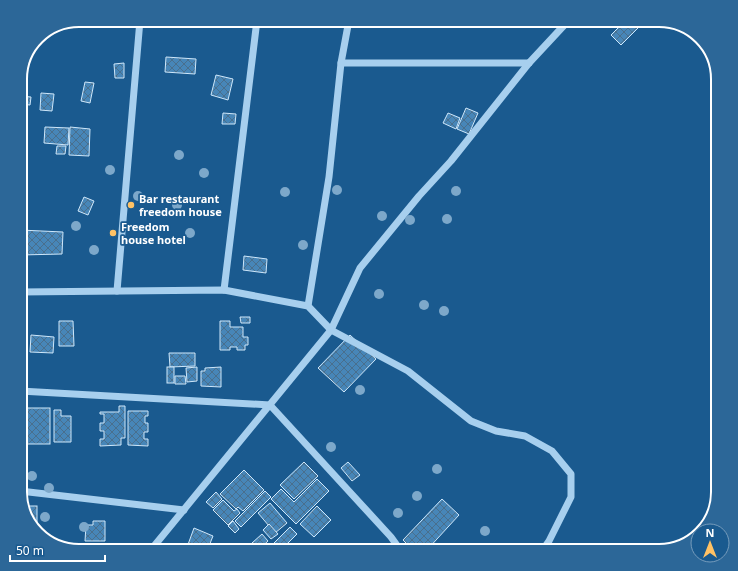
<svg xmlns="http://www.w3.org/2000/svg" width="738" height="571" font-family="'Noto Sans',sans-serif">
	<defs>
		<pattern id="building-cross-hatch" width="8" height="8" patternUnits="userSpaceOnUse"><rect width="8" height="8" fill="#4786b8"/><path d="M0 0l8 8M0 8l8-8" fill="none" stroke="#496f8d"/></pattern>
	</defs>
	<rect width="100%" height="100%" fill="#1a5a8f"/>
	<g fill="url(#building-cross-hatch)" stroke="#cee7fa">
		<path d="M626,20h5l8,7 -18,18 -10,-10z"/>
		<path d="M166,57l30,2 -1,15 -30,-2z"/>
		<path d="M124,63v15h-9l-1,-14z"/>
		<path d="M216,75l17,4 -5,21 -17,-5z"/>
		<path d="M85,82l9,1 -4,20 -9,-2z"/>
		<path d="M41,93l13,1 -2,17 -12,-1z"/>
		<path d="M20,96l11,1 -1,8 -10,-1z"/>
		<path d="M466,108l12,5 -9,21 -12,-5z"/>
		<path d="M223,113l13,1 -1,10h-13z"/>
		<path d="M448,113l12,5 -4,11 -13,-6z"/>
		<path d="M45,127l24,1 -1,17 -24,-2z"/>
		<path d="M70,127l20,2 -1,27 -20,-1z"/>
		<path d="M57,146h9l-1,8h-9z"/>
		<path d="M84,197l10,4 -6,14 -10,-4z"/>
		<path d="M20,230l43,2 -1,22 -42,1z"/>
		<path d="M244,256l23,3 -1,14 -23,-3z"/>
		<path d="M240,317h10v6h-9z"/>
		<path d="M59,321h14l1,25h-15z"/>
		<path d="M220,321h10v6h13v10h5v8h-3v5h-8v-3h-7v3h-10z"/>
		<path d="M31,335l23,2 -1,16 -23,-1z"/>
		<path d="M350,335l26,24 -32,33 -26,-24z"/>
		<path d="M169,353h26v13l-25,1z"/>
		<rect x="167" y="367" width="7" height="16"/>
		<path d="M197,367v14l-10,1 -1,-14z"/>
		<path d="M221,367v20l-20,-1v-15h4v-3z"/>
		<path d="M175,376h10l1,8h-11z"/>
		<path d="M119,406h6v32h-4v7l-21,1v-7h4v-8h-4v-8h4v-9h-4v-2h19z"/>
		<rect x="23" y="408" width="27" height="36"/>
		<rect x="20" y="409" width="2" height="46"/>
		<path d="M54,410h7v6h10v26h-17z"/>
		<path d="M128,411h20v5h-3v7h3v9h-4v7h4v7l-20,-1z"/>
		<path d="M304,462l14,14 -24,23 -14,-14z"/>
		<path d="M348,462l12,13 -8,6 -11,-13z"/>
		<path d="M244,470l20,20 -21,21 -5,-4 -2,2 -16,-15z"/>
		<path d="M317,479l12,12 -33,33 -25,-25 10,-10 13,13z"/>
		<path d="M265,491l6,6 -30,30 -6,-6z"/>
		<path d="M216,492l6,7 -9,9 -7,-6z"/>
		<path d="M442,499l17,16 -33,36h-12l-11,-11z"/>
		<path d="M223,500l11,11 3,-2 3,4 -12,12 -15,-15z"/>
		<path d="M270,503l17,20 -12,10 -17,-20z"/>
		<rect x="29" y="506" width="8" height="16"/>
		<path d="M317,506l14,14 -17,17 -14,-13z"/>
		<path d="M93,521h12v20h-20l1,-16h7z"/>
		<path d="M233,521l6,8 -4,4 -7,-7z"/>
		<path d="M269,524l9,10 -7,5 -8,-9z"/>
		<path d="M290,527l7,7 -17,17h-14z"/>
		<path d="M194,528l19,8 -6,15h-18l-3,-1z"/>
		<path d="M262,534l6,7 -10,9 -6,-7z"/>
	</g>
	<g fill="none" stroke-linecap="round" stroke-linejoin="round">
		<g stroke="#a7cfee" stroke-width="7">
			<path d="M341,63h188"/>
			<path d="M224,290l33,-270"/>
			<path d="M117,291l23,-271"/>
			<path d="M20,292l204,-2 84,16 23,24 77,41 63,50 25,10 29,5 27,15 19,23v23l-22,44 -7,10"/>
			<path d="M308,306l21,-129 12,-114 8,-43"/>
			<path d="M20,391l250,14 121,132 10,14"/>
			<path d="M20,491l164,19"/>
			<path d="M150,551l181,-221 29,-62 59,-72 32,-35 78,-98 40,-43"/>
		</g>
	</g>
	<g fill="#7da8ca">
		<circle cx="179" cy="155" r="5"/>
		<circle cx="110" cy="170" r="5"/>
		<circle cx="204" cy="173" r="5"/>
		<circle cx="337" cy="190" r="5"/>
		<circle cx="456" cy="191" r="5"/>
		<circle cx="285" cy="192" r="5"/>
		<circle cx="138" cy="196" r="5"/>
		<circle cx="177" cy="205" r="5"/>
		<circle cx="382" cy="216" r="5"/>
		<circle cx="447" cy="219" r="5"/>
		<circle cx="410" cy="220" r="5"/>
		<circle cx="76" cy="226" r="5"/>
		<circle cx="190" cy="233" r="5"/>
		<circle cx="303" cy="245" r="5"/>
		<circle cx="94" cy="250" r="5"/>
		<circle cx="379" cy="294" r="5"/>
		<circle cx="424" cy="305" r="5"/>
		<circle cx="444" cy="311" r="5"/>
		<circle cx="360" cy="390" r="5"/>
		<circle cx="331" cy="447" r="5"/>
		<circle cx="437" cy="469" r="5"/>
		<circle cx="32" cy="476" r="5"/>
		<circle cx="49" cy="488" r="5"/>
		<circle cx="417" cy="496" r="5"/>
		<circle cx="398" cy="513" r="5"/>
		<circle cx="45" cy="517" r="5"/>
		<circle cx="84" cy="527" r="5"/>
		<circle cx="485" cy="531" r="5"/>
	</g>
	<g fill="#ffc265" stroke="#1a5a8f" stroke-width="1.5">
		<circle cx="131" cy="205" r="4"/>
		<circle cx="113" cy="233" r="4"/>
	</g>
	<g text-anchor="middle" stroke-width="3.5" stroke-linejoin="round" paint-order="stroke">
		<g font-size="11" font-weight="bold" fill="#fff" stroke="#1a5a8f" text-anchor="start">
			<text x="139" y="203">Bar restaurant<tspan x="139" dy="13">freedom house</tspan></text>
			<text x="121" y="231">Freedom<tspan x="121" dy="13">house hotel</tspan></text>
		</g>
	</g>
	<path d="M0 0H738V571H0ZM79 27H659A52 52 0 0 1 711 79V492A52 52 0 0 1 659 544H79A52 52 0 0 1 27 492V79A52 52 0 0 1 79 27Z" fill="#2c6798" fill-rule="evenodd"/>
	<path fill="none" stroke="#fff" stroke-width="2" d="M79 27H659A52 52 0 0 1 711 79V492A52 52 0 0 1 659 544H79A52 52 0 0 1 27 492V79A52 52 0 0 1 79 27Z"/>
	<g transform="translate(710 543)"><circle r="19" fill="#1a5a8f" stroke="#769cbc"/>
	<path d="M0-3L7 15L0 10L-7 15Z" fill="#ffc265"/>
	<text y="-6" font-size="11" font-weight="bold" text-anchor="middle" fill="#ffffff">N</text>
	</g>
	<path d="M10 555v6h95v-6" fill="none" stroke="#ffffff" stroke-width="2"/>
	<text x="16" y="555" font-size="12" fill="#ffffff" stroke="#1a5a8f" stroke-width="3" paint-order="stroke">50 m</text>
</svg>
